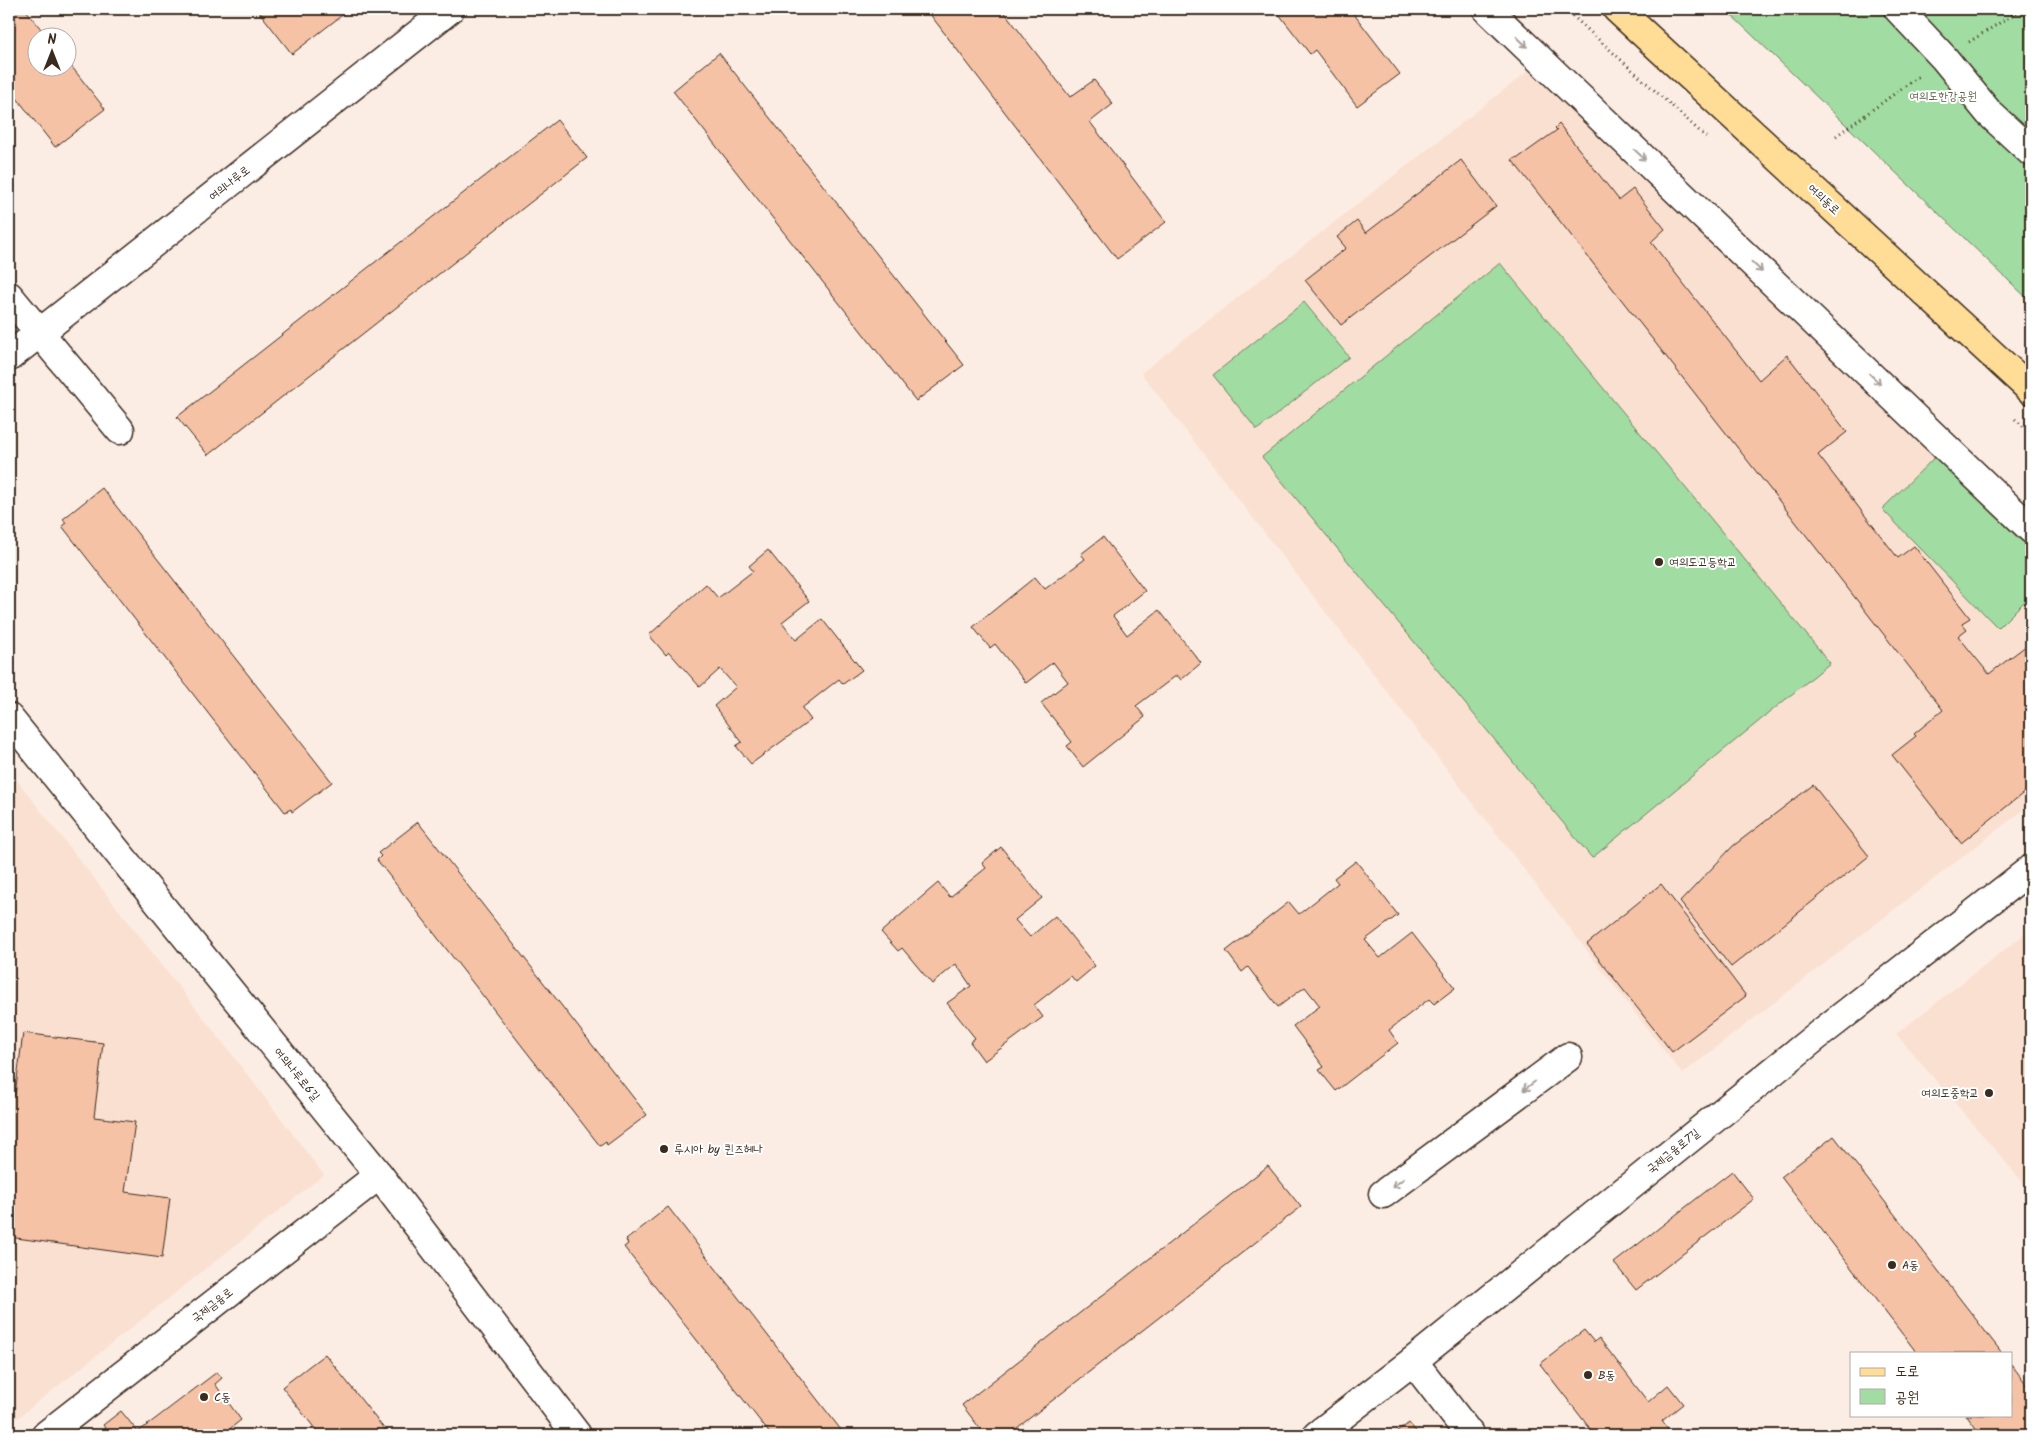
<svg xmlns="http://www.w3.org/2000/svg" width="2040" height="1444" font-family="Kalam,'Poor Story',sans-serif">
	<rect width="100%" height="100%" fill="#fcede4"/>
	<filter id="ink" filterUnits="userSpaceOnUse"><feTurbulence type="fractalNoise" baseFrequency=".02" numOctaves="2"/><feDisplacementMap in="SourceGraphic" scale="10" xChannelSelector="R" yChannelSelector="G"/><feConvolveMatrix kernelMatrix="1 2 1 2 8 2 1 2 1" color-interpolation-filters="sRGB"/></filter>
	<g filter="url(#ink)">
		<g fill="#fae0d1">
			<path d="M1546,57l485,468v279l-349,270 -541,-701z"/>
			<path d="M9,770l222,283 93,122 -315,250z"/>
			<path d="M2031,929v263l-135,-158z"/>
		</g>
		<g fill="#a1dca2" stroke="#6e8360">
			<path d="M1725,9h306v293z"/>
			<path d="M1500,263l330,400 -238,195 -330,-401z"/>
			<path d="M1304,302l45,55 -92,73 -44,-55z"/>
			<path d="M1943,449l88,90v56l-33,33 -116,-119z"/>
		</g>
		<g fill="#f5c2a6" stroke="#3b2a1e">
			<path d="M9,9h19l-2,1 22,28h-10v30h30v-6l37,47 -50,38 -46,-59z"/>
			<path d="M257,9h93l-58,45z"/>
			<path d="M926,9h76l68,88 24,-17 19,24 -23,18 76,100 -49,37z"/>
			<path d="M1275,9h75l50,65 -43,32 -42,-56 -5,4z"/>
			<path d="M719,53l245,312 -48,36 -243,-310z"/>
			<path d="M557,120l30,38 -379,297 -31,-38z"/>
			<path d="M1559,124l60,76 14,-11 32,40 -14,13 108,138 28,-25 60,77 -29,23 80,103 16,-12 56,72 -8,5 5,6 -9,7 31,38 42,-32v145l-70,56 -69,-88 24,-19 -2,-2 29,-24 -431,-550 5,-3 1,1 39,-28 -2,-2z"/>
			<path d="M1461,160l35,46 -155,119 -36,-45 41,-32 -9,-11 20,-16 9,12z"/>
			<path d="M102,488l230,294 -40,30 -1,-3 -6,3 -223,-286 4,-3 -3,-4z"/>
			<path d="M1103,537l42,54 -32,25 14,19 32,-25 42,53 -20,17 -4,-5 -41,31 9,11 -62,50 -16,-21 5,-4 -31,-39 27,-21 -15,-20 -27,21 -31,-39 -5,4 -17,-21 62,-50 10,12 40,-30 -4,-5z"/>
			<path d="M768,550l41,51 -27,21 14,18 26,-21 40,51 -19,14 -4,-5 -37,29 9,12 -60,44 -15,-18 6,-4 -28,-36 22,-19 -16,-18 -20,18 -31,-35 -3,3 -17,-20 57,-51 12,14 35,-27 -4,-5z"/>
			<path d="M1813,785l56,71 -138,111 -51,-65 53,-56z"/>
			<path d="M418,822l229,293 -40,30 -1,-3 -6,4 -223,-286 4,-4 -3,-3z"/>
			<path d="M1001,847l41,51 -27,22 15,17 25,-21 40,50 -19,16 -5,-6 -37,29 9,12 -59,44 -14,-19 5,-4 -28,-35 24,-17 -15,-22 -24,20 -30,-36 -4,3 -17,-19 57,-49 12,14 36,-29 -4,-5z"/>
			<path d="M1356,861l42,54 -33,25 15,18 32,-25 43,55 -21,16 -5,-5 -40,31 9,13 -62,48 -17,-21 5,-3 -31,-41 27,-20 -15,-19 -27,20 -30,-40 -6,5 -16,-21 63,-49 10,12 39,-31 -4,-5z"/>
			<path d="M1661,884l85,112 -74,56 -85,-108z"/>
			<path d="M23,1033l80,10 -9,74 41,5 -10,70 45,6 -8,60 -153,-21v-143l6,1z"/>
			<path d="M1834,1136l168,217h-85l-136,-176z"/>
			<path d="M1268,1166l33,41 -293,228h-23l-23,-30z"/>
			<path d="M1732,1171l22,28 -118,91 -22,-27z"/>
			<path d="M668,1207l177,228h-74l-147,-188 4,-3 -2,-4z"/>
			<path d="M1584,1330l10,12 5,-4 49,64 20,-17 15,19 -21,17 10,14h-77l-55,-71z"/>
			<path d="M325,1354l64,81h-69l-38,-48z"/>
			<path d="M2011,1364l20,26v45h-50l-15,-20h45z"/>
			<path d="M217,1372l5,6 -7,6 26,36 -19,15h-112l-7,-10 18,-14 17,21z"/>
			<path d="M1409,1423l10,12h-26z"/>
		</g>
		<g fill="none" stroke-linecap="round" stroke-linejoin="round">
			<g stroke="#3b2a1e" stroke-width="31">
				<g id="minor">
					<path d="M1487,9l544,520"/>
					<path d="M1898,9l46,49 45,55 42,39"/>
					<path d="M9,296l111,134"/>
					<path d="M9,357l441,-348"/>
					<path d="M9,718l370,457 198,260"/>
					<path d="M1383,1194l185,-137"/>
					<path d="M1413,1361l57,74"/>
					<path d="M46,1435l333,-260"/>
					<path d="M1317,1435l96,-74 404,-325 214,-167"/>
				</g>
			</g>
			<g stroke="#3b2a1e" stroke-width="31">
				<path id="major" d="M1617,9l414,381"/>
			</g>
			<g stroke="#3b2a1e" stroke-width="3" stroke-dasharray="1 4" stroke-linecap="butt">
				<path d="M1565,9l141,128"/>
				<path d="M1969,42l53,-33"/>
				<path d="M1836,136l83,-60"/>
				<path d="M2015,419l16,15"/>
			</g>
			<use href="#minor" stroke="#fff" stroke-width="28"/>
			<use href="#major" stroke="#ffdd96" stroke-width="28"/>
		</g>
		<defs><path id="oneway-shaft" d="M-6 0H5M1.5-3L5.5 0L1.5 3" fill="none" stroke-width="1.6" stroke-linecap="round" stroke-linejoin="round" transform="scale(1.25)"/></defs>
		<g stroke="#a79f9a">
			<use href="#oneway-shaft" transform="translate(1522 42) rotate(44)"/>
			<use href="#oneway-shaft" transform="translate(1640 155) rotate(44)"/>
			<use href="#oneway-shaft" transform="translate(1757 267) rotate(44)"/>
			<use href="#oneway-shaft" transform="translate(1875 379) rotate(44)"/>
			<use href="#oneway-shaft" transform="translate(1529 1086) rotate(143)"/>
			<use href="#oneway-shaft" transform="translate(1398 1183) rotate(143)"/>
		</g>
	</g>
	<g fill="#3b2a1e" stroke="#fff" stroke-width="2">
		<circle cx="1659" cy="562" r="5"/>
		<circle cx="1989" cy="1093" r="5"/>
		<circle cx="664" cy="1149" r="5"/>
		<circle cx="1892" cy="1265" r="5"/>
		<circle cx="1588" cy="1375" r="5"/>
		<circle cx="204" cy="1397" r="5"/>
	</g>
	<g text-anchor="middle" stroke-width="4" stroke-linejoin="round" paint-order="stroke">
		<g font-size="12" fill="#5a5f46" stroke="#fff">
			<text x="1943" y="100">여의도한강공원</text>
		</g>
		<g font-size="12" fill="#3b2a1e" stroke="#fff">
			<text transform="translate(229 183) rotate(-38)" y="4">여의나루로</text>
			<text transform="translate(1824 199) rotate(43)" y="4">여의동로</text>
			<text transform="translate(297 1074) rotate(51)" y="4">여의나루로6길</text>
			<text transform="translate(1673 1151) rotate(-39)" y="4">국제금융로7길</text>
			<text transform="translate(212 1305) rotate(-38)" y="4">국제금융로</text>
		</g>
		<g font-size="12" fill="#3b2a1e" stroke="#fff" text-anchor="start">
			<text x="1669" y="566">여의도고등학교</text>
			<text x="1979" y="1097" text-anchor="end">여의도중학교</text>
			<text x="674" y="1153">루시아 by 퀸즈헤나</text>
			<text x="1902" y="1269">A동</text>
			<text x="1598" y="1379">B동</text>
			<text x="214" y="1401">C동</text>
		</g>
	</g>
	<rect width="2040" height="1444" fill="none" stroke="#fff" stroke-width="30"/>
	<rect x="15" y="15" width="2010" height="1414" fill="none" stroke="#3b2a1e" stroke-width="2" filter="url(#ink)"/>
	<rect x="1850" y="1352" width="162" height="65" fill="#ffffff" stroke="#b1aaa5"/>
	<rect x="1860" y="1368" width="25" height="8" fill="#ffdd96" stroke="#b1aaa5"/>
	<text x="1895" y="1376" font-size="15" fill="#3b2a1e">도로</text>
	<rect x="1860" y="1389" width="25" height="15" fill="#a1dca2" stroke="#b1aaa5"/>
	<text x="1895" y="1402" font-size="15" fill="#3b2a1e">공원</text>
	<g transform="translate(52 52)"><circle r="24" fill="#ffffff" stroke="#b1aaa5"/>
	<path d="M0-4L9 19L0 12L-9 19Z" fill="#3b2a1e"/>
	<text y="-8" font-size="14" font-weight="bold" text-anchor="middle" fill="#3b2a1e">N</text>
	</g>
</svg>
